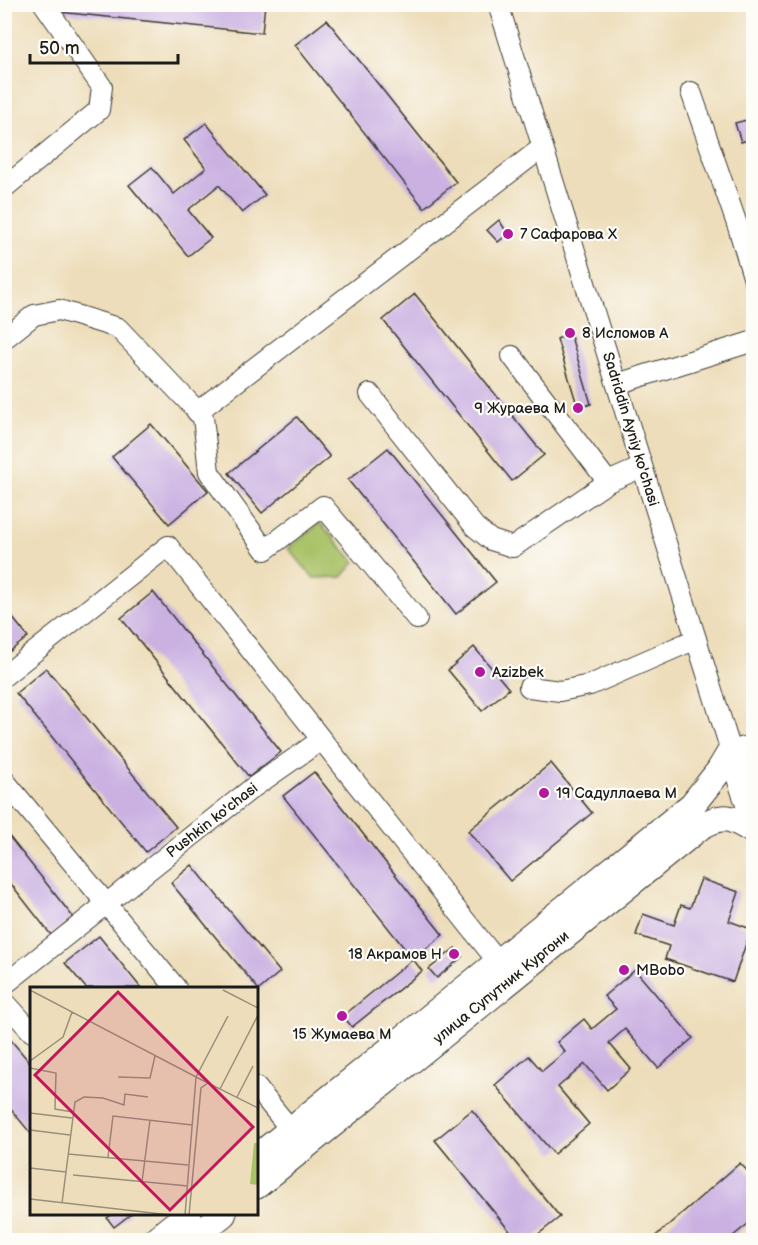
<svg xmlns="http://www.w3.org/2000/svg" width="758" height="1245" font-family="'Balsamiq Sans',sans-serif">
	<rect width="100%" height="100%" fill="#fdfcf7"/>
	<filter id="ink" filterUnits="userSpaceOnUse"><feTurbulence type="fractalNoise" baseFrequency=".0167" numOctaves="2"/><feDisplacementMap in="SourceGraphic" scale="12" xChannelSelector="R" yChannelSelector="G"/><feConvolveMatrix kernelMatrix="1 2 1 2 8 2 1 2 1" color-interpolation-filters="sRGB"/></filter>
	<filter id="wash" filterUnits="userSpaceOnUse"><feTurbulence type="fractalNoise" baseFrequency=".008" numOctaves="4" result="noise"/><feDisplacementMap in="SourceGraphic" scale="24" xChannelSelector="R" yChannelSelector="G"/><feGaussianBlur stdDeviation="1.35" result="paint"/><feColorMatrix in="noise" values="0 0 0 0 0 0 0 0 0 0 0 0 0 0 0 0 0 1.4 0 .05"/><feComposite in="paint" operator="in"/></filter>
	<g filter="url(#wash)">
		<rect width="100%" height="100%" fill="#edddba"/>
		<path fill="#a9c268" stroke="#626f42" stroke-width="1.5" d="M320,523l35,39 -13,15 -28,1 -26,-30z"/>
		<g id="blocks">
			<g fill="#cab1e2">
				<path d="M60,4h205l-3,29 -203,-21z"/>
				<path d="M327,20l129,162 -32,26 -129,-163z"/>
				<path d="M754,118v20l-13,4 -6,-19z"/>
				<path d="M206,123l59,72 -23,18 -23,-28 -31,25 23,28 -23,18 -59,-71 23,-18 22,27 32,-26 -22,-28z"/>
				<path d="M499,220l9,14 -10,8 -11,-12z"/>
				<path d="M415,294l129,161 -32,26 -129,-161z"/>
				<path d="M570,333l21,71 -13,4 -21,-69z"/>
				<path d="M297,417l33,40 -68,56 -33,-40z"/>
				<path d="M151,424l57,67 -39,33 -57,-67z"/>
				<path d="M388,448l108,134 -40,32 -108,-134z"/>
				<path d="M153,592l128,160 -32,25 -128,-159z"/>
				<path d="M4,607l24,30 -24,19z"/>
				<path d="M474,647l35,42 -27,22 -34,-41z"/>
				<path d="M46,668l130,159 -30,25 -130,-159z"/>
				<path d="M551,763l41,50 -82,68 -42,-50z"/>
				<path d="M314,772l129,163 -30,24 -130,-163z"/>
				<path d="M4,830l69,87 -22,18 -47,-60z"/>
				<path d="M192,865l88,107 -21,18 -88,-107z"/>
				<path d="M701,879l38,13 -10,29 22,8 -18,53 -68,-23 4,-13 -33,-11 7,-21 31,11 7,-20 9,3z"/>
				<path d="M99,936l42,52h-55l-21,-25z"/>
				<path d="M455,948l7,9 -25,21 -8,-9z"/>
				<path d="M413,959l9,12 -70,56 -9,-11z"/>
				<path d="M635,970l58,68 -35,30 -33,-39 -16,14 22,26 -24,21 -22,-26 -27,23 31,37 -35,30 -59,-69 34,-29 13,15 23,-19 -8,-10 27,-23 8,10 24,-20 -12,-13z"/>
				<path d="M4,1032l28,33v70l-28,-34z"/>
				<path d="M472,1110l88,107 -29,23h-14l-82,-100z"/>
				<path d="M740,1163l14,15v41l-26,21h-77z"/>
				<path d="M113,1214h18l-17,13 -7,-9z"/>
			</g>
		</g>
	</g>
	<g filter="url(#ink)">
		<use href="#blocks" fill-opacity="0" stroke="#3b3934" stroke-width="1.5"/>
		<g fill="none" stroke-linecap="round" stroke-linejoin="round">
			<g stroke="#3b3934" stroke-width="22">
				<g id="minor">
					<path d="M498,4l233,747 23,-7"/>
					<path d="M691,92l48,138 15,50"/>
					<path d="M4,188l95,-78 3,-23 -58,-83"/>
					<path d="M4,339l30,-24 25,-5 59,18 85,89 6,55 56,78 58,-44 94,113"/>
					<path d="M512,356l96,126"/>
					<path d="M617,384l137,-43"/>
					<path d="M370,394l105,133 16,13 22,7 95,-65 34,-15"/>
					<path d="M197,412l346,-265"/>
					<path d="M4,676l164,-130 338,426"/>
					<path d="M529,687l31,4 30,-6 106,-46"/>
					<path d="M4,780l172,208"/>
					<path d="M4,985l247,-196 70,-49"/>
					<path d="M4,1001l28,31"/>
					<path d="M256,1087l44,54"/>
				</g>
			</g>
			<g stroke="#3b3934" stroke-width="28">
				<g id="major">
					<path d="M731,751l23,68"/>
					<path d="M256,1158l436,-353 27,-34 12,-20"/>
					<path d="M256,1186l444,-359c24,-14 31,-10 54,4"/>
					<path d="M155,1240l33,-26"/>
					<path d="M190,1240l33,-26"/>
				</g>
			</g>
			<use href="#minor" stroke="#fff" stroke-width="20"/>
			<use href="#major" stroke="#fff" stroke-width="26"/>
		</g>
	</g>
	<g fill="#b5179e" stroke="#fdfcf7" stroke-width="2">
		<circle cx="508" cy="234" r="6"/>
		<circle cx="570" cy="333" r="6"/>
		<circle cx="578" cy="408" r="6"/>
		<circle cx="480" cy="672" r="6"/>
		<circle cx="544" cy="793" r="6"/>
		<circle cx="454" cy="954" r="6"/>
		<circle cx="624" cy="970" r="6"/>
		<circle cx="342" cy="1016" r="6"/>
	</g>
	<g text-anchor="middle" stroke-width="4.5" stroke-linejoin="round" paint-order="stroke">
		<g font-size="15" fill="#1c1c1c" stroke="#fdfcf7" text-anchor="start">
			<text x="520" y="239">7 Сафарова Х</text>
			<text x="582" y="338">8 Исломов А</text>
			<text x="566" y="413" text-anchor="end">9 Жураева М</text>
			<text x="492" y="677">Azizbek</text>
			<text x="556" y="798">19 Садуллаева М</text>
			<text x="442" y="959" text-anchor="end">18 Акрамов Н</text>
			<text x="636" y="975">MBobo</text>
			<text x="342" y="1039" text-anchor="middle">15 Жумаева М</text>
		</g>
		<g font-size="15" fill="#1c1c1c" stroke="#fdfcf7">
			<text transform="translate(631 429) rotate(73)" y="5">Sadriddin Ayniy ko'chasi</text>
			<text transform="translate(212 820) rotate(-38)" y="5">Pushkin ko'chasi</text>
			<text transform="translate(501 987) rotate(-39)" y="5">улица Супутник Кургони</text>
		</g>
	</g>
	<g transform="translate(30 987)">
		<rect width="228" height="228" fill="#edddba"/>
		<path d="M224,156h4v42l-8,-1z" fill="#a9c268"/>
		<path fill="none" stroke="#99907b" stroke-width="1.5" d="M0,3l166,87 32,-61M193,3l35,18M0,74l33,-24 9,-25M0,81l26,5 -1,36 18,3M88,90l32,1 5,-22M166,90l62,31M190,102l38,-74M207,110l16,-31M0,126l42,5M0,143l40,5M38,167l120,11M78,170l5,-41 79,9M0,181l36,4M43,188l115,11M112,195l8,-62M0,212l140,16M32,216l13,-101 9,-5 19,1 21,7 1,-11 23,3M155,228l11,-138M159,228l12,-127 7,-5"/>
		<path fill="#c2185b" fill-opacity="0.15" stroke="#c2185b" stroke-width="3" d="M88,5l135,135 -83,83 -135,-135z"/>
		<rect width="228" height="228" fill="none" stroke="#1c1c1c" stroke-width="3"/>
	</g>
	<rect width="758" height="1245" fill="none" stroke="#fdfcf7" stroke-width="24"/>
	<path d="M30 54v9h148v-9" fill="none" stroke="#1c1c1c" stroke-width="3"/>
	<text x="39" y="54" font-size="18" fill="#1c1c1c" stroke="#fdfcf7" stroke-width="4.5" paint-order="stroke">50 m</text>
</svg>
